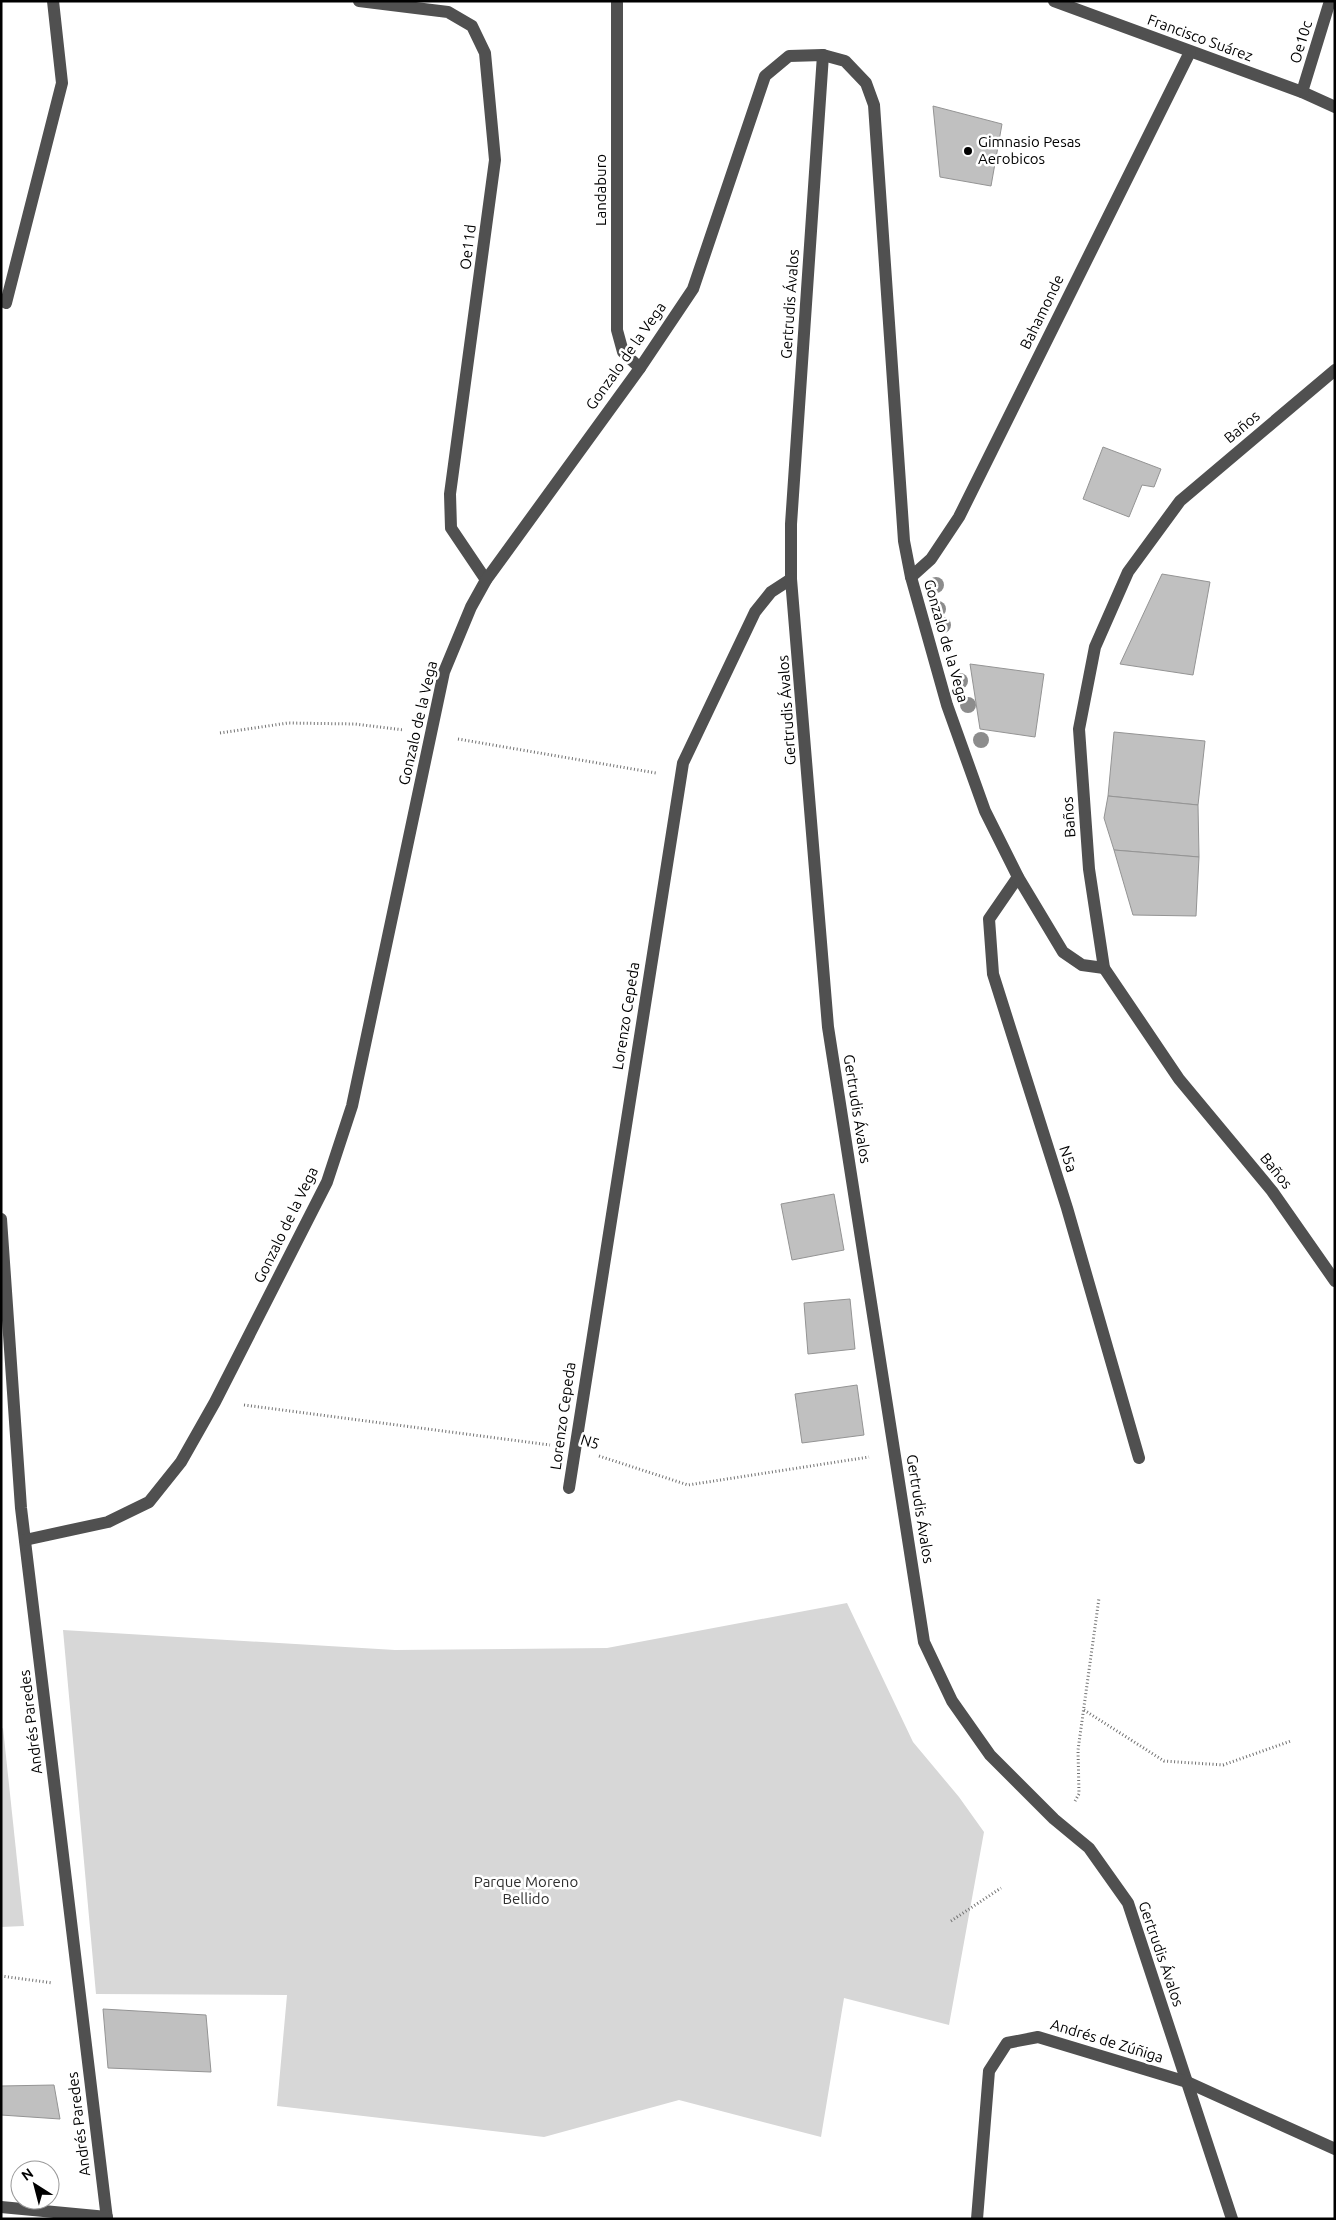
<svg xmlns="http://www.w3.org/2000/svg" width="1336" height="2220" font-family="Ubuntu,sans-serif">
	<rect width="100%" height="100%" fill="#fff"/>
	<g fill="#d7d7d7">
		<path d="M847,1603l66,139 46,55 25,35 -35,193 -105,-27 -23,139 -142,-37 -135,37 -267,-31 10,-111 -191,-1 -33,-364 332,20 212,-2z"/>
		<path d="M3,1728l21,198 -23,1v-198z"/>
	</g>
	<g fill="#c0c0c0" stroke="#949494">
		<path d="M933,106l69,18 -11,62 -51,-9z"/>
		<path d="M1103,447l58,22 -7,18 -12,-2 -13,32 -46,-18z"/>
		<path d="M1162,574l48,8 -17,93 -73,-11z"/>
		<path d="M970,664l74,10 -9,63 -55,-8z"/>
		<path d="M1114,732l91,9 -7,64 -90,-9z"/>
		<path d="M1108,796l90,9 1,52 -85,-7 -10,-32z"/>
		<path d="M1114,850l85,7 -3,59 -63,-1z"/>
		<path d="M834,1194l10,56 -52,10 -11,-56z"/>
		<path d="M850,1299l5,50 -47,5 -4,-51z"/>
		<path d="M857,1385l7,50 -62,8 -7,-49z"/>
		<path d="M103,2009l103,6 5,57 -103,-4z"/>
		<path d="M54,2085l6,34 -59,-4v-29z"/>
	</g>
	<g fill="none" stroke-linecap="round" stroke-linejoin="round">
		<g stroke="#727272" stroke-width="3" stroke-dasharray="1 2.5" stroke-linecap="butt">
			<path d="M220,733l68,-10 67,1 49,6"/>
			<path d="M458,739l198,34"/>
			<path d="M244,1405l306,40"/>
			<path d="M599,1456l89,29 181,-28"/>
			<path d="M1084,1710l80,51 59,4 68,-24"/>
			<path d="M1075,1801l4,-7 -1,-44 21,-152"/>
			<path d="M951,1921l50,-33"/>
			<path d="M1,1976l52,7"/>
		</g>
		<g stroke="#505050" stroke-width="12">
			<path d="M359,1l89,11 24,14 13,27 10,107 -45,334 1,34 35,52"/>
			<path d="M1054,1l248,91 33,15"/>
			<path d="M617,3v327l6,22 17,16"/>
			<path d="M823,55l-32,469v55l37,448 96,615 28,59 38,54 64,64 35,29 39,55 104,316"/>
			<path d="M1302,92l28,-91"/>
			<path d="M6,303l56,-220 -9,-82"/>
			<path d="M1335,370l-155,131 -52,71 -33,75 -16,82 10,140 15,99 75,111 93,112 63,90"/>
			<path d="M911,577l20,-18 28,-42 231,-465"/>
			<path d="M1018,877l-29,42 4,55 74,234 72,250"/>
			<path d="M1,1219l20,289 86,711"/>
			<path d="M569,1488l114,-725 72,-151 16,-20 20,-13"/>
			<path d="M25,1540l83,-18 41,-20 32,-40 34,-60 112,-220 25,-76 92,-434 27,-65 15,-27 154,-212 53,-79 72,-213 24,-20 34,-1 22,6 21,22 8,22 30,436 7,36 36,128 38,106 33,66 45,75 19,13 22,3"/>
			<path d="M1,2207l106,10"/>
			<path d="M977,2219l12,-148 18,-28 31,-6 149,45 148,67"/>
		</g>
	</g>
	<g fill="#8c8c8c">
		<circle cx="936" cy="585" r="8"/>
		<circle cx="938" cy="609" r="8"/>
		<circle cx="943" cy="625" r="8"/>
		<circle cx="960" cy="681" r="8"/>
		<circle cx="968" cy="705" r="8"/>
		<circle cx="981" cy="740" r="8"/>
	</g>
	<circle fill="#000" stroke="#fff" stroke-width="2" cx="968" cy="151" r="5"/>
	<g text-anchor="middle" stroke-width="5" stroke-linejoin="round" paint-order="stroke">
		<g font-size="15" fill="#000" stroke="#fff">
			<text transform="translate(1200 38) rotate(20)" y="5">Francisco Suárez</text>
			<text transform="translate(1301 42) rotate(-73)" y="5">Oe10c</text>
			<text transform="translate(601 190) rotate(-90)" y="5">Landaburo</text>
			<text transform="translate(468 247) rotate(-83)" y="5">Oe11d</text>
			<text transform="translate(790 304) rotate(-86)" y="5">Gertrudis Ávalos</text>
			<text transform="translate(1042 312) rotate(-64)" y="5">Bahamonde</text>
			<text transform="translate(626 356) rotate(-55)" y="5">Gonzalo de la Vega</text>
			<text transform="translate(1242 427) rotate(-40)" y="5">Baños</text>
			<text transform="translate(946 641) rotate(74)" y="5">Gonzalo de la Vega</text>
			<text transform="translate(787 710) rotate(-94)" y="5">Gertrudis Ávalos</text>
			<text transform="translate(418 723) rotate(-77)" y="5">Gonzalo de la Vega</text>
			<text transform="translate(1069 817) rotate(-94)" y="5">Baños</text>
			<text transform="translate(626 1016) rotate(-81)" y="5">Lorenzo Cepeda</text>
			<text transform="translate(857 1109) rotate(81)" y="5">Gertrudis Ávalos</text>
			<text transform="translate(1068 1159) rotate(72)" y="5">N5a</text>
			<text transform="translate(1276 1171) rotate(51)" y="5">Baños</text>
			<text transform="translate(286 1225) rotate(-64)" y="5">Gonzalo de la Vega</text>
			<text transform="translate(563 1416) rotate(-82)" y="5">Lorenzo Cepeda</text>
			<text transform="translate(590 1442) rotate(17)" y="5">N5</text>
			<text transform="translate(920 1509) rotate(81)" y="5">Gertrudis Ávalos</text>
			<text transform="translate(31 1722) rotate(-97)" y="5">Andrés Paredes</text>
			<text transform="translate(1161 1954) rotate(71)" y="5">Gertrudis Ávalos</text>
			<text transform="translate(1107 2041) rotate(17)" y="5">Andrés de Zúñiga</text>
			<text transform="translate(79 2124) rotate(-97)" y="5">Andrés Paredes</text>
		</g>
		<g font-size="15" fill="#000" stroke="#fff" text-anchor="start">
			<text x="978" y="147">Gimnasio Pesas<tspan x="978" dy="17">Aerobicos</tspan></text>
		</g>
		<g font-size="15" fill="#2e2e2e" stroke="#fff">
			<text x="526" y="1887">Parque Moreno<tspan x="526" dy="17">Bellido</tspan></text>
		</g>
	</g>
	<rect width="1336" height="2220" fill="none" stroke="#000000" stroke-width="5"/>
	<g transform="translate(35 2185) rotate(324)"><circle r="24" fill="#ffffff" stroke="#999999"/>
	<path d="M0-4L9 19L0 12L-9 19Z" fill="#000000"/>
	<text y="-8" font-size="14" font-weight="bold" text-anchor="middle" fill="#000000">N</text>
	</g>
</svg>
